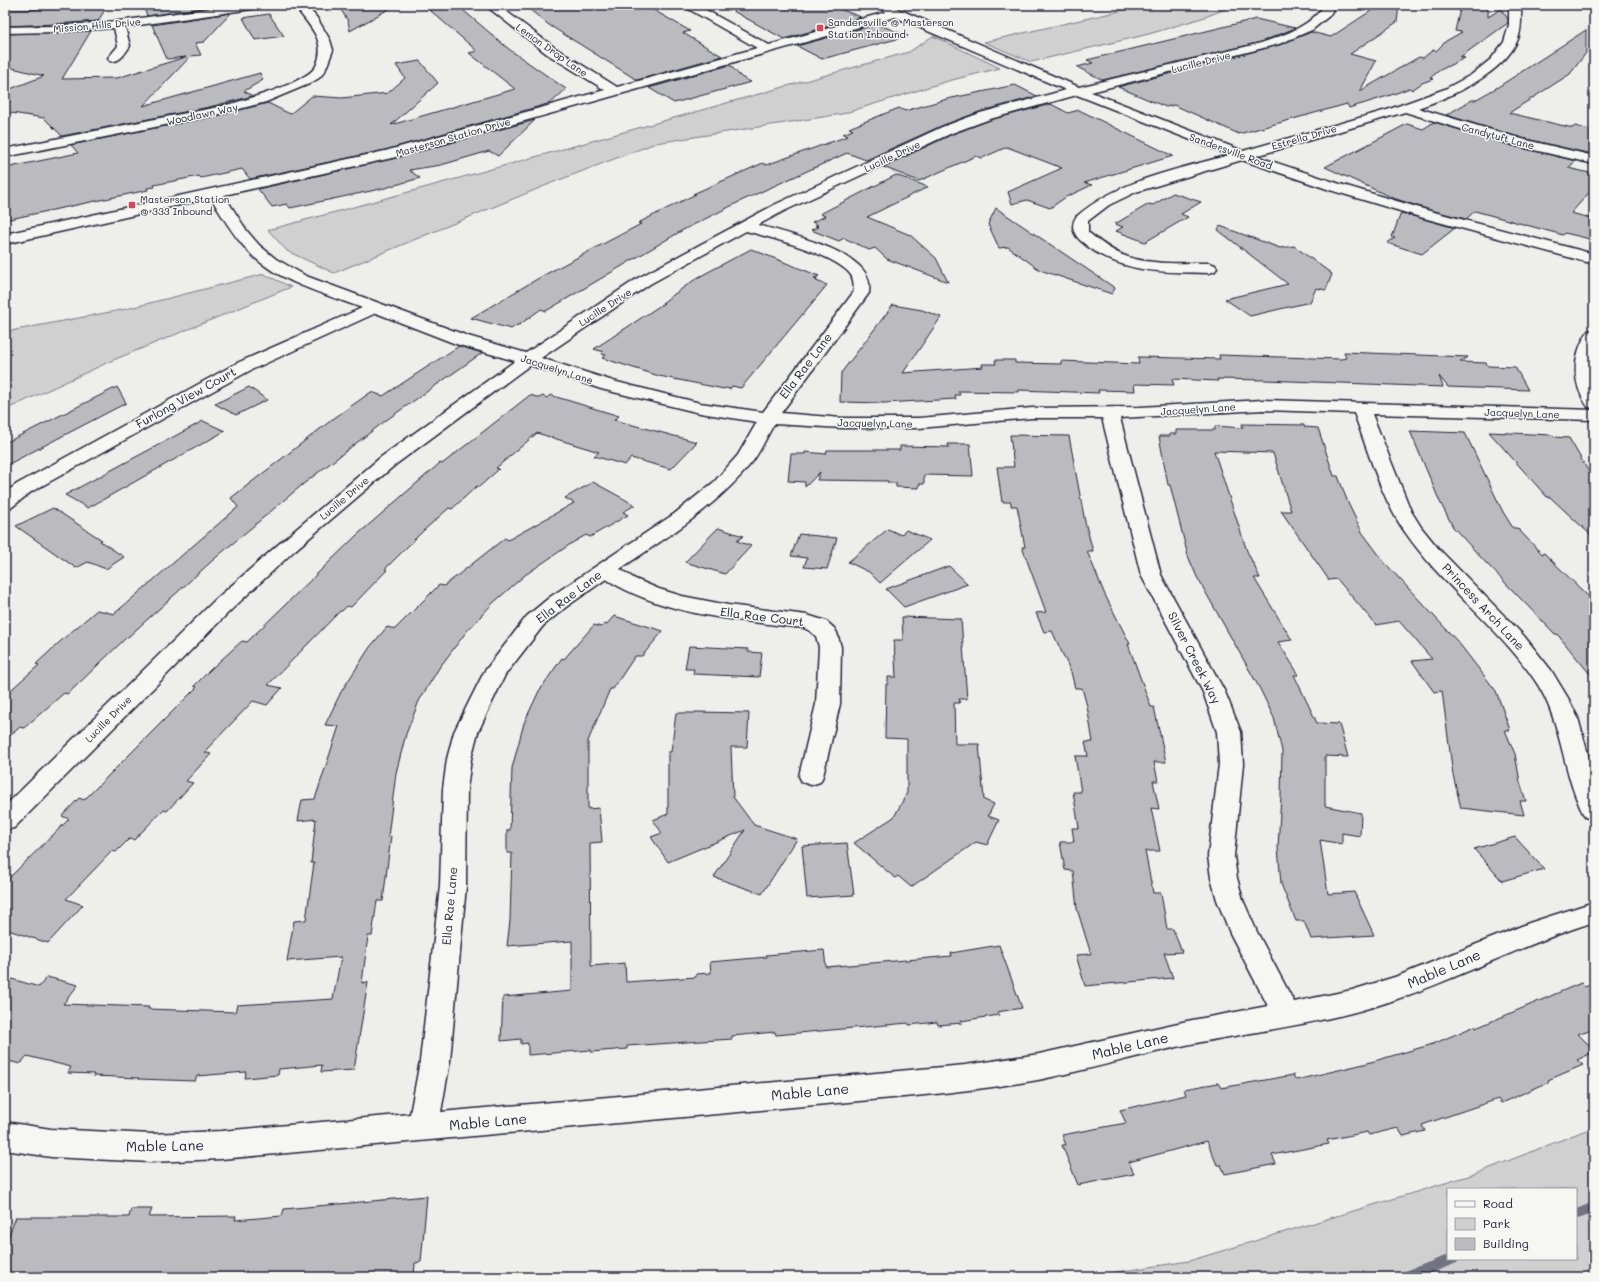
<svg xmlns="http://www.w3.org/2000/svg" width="1599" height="1282" font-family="Mali,sans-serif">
	<rect width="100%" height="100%" fill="#eeeeeb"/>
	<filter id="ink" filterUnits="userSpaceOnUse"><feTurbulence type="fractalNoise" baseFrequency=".025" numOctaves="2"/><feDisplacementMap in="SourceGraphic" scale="8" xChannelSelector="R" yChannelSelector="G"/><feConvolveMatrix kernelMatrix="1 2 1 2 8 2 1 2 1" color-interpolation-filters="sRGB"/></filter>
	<g filter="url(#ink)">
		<g fill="#d0d0d1" stroke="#797986" fill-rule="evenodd">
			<path d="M1146,5h86l-4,3 -23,9 -56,17 -118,28 -47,-20z"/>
			<path d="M933,36l67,32 -52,13 -106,33 -186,29 -102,39 -220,91 -47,-22 -19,-21c215,-57 428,-119 641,-178z"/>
			<path d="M264,274l27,13 -180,74 -106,49v-78l121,-23z"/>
			<path d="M1594,1127v150h-510l105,-16 286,-87zM1448,1189h128v70h-128z"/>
		</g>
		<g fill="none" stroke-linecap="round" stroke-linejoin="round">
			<g fill="#727281" fill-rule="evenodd">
				<path d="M1594,1202v10l-18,7v-10z"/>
				<path d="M1448,1255v4h11l-2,4 -37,14h-22l2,-4z"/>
			</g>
		</g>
		<g fill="#bbbbbf" stroke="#22223b">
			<path d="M143,5h80l-76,11z"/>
			<path d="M338,5h58l-46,26 -2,-10z"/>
			<path d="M424,5h33l53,45 56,39 -15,14 -166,47 -135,29 -8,-10 -41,9 -2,-2 -45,9 1,2 -8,1 1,2 -143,30v-52l73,-15 -7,-8 149,-30 48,-12 22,11 22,-18 30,2 46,-5 17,-15 -9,-13 24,-4 18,22 -47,42 124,-36 -46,-36 8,-2z"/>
			<path d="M524,5h121l45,26 -7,2 39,23 -85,24 -88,-55z"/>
			<path d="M722,5h107l32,12 -77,22z"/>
			<path d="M1380,5h19l-2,17 -47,32 26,7 -16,30 59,-34 4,1 10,-8 3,1 10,-10 16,-9 -7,-1 6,-26h27v12l13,-8 7,10v4l-48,34 5,1 -25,12 -10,8 3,1 -11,4 -10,7 -2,-2 -19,7 -42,13 -2,-4 -108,30 -65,-29 -8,2 -48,-20 161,-42 32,-13 20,5z"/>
			<path d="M106,8l-8,13 -43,3 -50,2v-16z"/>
			<path d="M231,13l-27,29 -9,1 6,12 -10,1 -48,50 117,-33 3,7 -19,11 9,5 -44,11 -147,29 -18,-18 -39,-6v-21l39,-15 -39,-10v-32l86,-3 -29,48 55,-1 69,-21 -19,2 -15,-34z"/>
			<path d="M269,14l15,22 -29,4 -12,-22z"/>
			<path d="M1256,19l39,9 -34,14 -158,38 -26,-13 16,-4 -6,-3z"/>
			<path d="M877,24l31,12 -86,23 -25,-13z"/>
			<path d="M1586,30v23l-16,21 -61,39 64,15 2,-2 19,5v16l-7,6 -65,-15 -76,-23 26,-15h3l23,-13z"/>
			<path d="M730,65l11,12 10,5 -77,21 -25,-15z"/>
			<path d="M1015,85l22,11 -58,16 -38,14 -75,34 -19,-7 -104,47 -60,30 -137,81 -5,-2 -22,16h-2l-6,4 -40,-11 73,-43 97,-51 -3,-1 58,-29h-3l70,-31 3,2 82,-29 -5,-2 10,-4 -4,-2 50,-20 6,3 42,-12z"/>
			<path d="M1051,104l17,9 11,-3 94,46 -89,27 8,2 -26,12 -16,11 -23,-8 -15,4 -4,-12 54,-24 -55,-21 -25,11 -6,-2 -57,25 -36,-14 70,-33 37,-14z"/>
			<path d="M535,120l-37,36 -9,-5 -48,14 -32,5 11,8 -35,10 -95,20 -3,-4 -15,3 -14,-18 134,-30z"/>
			<path d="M1434,122l79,24 63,15 -8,7 26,6v13l-23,26 23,6v21l-29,-7 -2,2 -88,-24 -9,8 -36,-9 -37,-12 -68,-31 82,-43 16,5z"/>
			<path d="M896,175l32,12 -61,30 43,18 26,23 12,24 -61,-23 -12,-11 -6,2 -25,-12 -5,3 -28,-11 7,-3 -3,-1 3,-1 -6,-3 14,-6 -6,-2z"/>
			<path d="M1173,193l28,9 -20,12 7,3 -43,25 -29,-11 7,-4 -8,-3 34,-20 4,1z"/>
			<path d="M996,208l119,80 -3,6 -72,-24 -32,-23 -9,1 -11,-24z"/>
			<path d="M1401,213l19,5 35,10 -33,26 -35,-11 8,-5 -3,-1z"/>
			<path d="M1220,226l60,22 14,-2 38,28 -6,16 -10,-2 -6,14 -60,14 -25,-17 63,-15 -70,-54z"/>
			<path d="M751,249l68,27 -5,2 4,1 -2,2 11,4 -86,103 -9,-2 -2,3 -5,-1 -1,1 -65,-13 -57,-18 4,-3 -4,-1 2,-2 -10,-3 70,-46h-2l35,-25z"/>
			<path d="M893,305l29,5 19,7 -38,56 80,-6 -1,-3h14l-1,-4h20v3l46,1v-3l78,3 -1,-7 82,2 -1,-4 122,4 5,-1 -2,-6 124,5 -8,5 26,1 2,3 27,1 13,23 -80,-3 -9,-11 4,11 -178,-7 -48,-1 1,2 -46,-2 2,6 -40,-1 1,7 -37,-1 1,3 -80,-3v2l-61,-1 2,4h-5l1,4 -72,4 -44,-1 1,-29z"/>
			<path d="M459,346l23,7 -97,68 -83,64 -89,75 -85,77h-1l-53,51 -7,6 -3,-1 -40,35 -4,-1 -15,13v-45l34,-30 -3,-1 27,-25 34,-29 17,4 124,-107 -7,-9 102,-79 38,-27 12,4z"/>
			<path d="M117,387l9,16 -121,63v-23z"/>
			<path d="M249,387l18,13 -31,15 -21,-11z"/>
			<path d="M530,395l10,3 2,-2 5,2 3,-3 69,21 -5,4 83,22 -26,27 -40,-11 -6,7 -31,-9 5,-4 -62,-19 -41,35 3,1 -20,18 -2,-1 -25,23 -3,-1 -26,23 -38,38 2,1 -36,37 -4,-1 -5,5h-2l-72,74 14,3 -15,17 -14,-4 -49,51 7,2 -25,27 7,2 -26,28 -4,-1 -29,30 -5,-1 -13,13 -4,-1 -46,48 17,6 -35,38 -43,-14v-47l64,-63 -7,-3 17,-18 5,2 113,-113 -3,-1 16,-16 32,-29 5,1 110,-107 83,-72 2,1z"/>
			<path d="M203,421l22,10 -137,77 -23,-13z"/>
			<path d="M1242,424l62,1v2l14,1 16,48h4l10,27 14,29 23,31 73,79 38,49 14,39h-5l10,24 5,28 6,19h-6l4,14 -63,-7 -8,-33 -11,-84 -8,1 -22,-31 20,-2 -33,-38 -23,4 -39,-46 -8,1 -48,-69h10l-18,-58 -59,-2 33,100 13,27h-6l38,62 -14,2 21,33h-5l23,48 22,1 9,33 -23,-1v50l36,7 -1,23 -18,-3v11l-22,-4 8,54 26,-2 20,43 -63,4 -7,-18h-8l-15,-37 -3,-37 3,-51 1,-45 -8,-33 -14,-29 -63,-112 -9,-21 -18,-71h-2l-9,-49h11l-1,-2h7v-4h39v-4l28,2z"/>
			<path d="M1410,431l55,2 38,79 10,16h4l25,26 2,-1 50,49v77l-37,-45h-2l-69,-71 -33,-36 -13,-25z"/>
			<path d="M1489,432l63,3 2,2 15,1 25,43v57l-44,-41h-3z"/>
			<path d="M1010,435l59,1 16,86 8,29h-6l18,44 25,49h-2l23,63h3l12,55h-12l4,19h-5l6,28 -8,-1 9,43h-15l8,42h8l6,36h6l9,23 -18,1 9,25 -88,8 -9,-31 15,-1 -14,-45 -4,-38 -8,-1 -5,-28h14l-2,-14h7l-6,-36h8l-6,-36h13l-3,-14h8l-6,-36 -5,-18h-7l-4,-16 -19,-41 -8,1 -8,-19 10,-1 -24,-65h3l-8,-41h-6v-4h-9l-5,-35h17z"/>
			<path d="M948,444h22l3,32 -49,-1v9h-5v4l-23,-1v-4h-8v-2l-71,-1 3,-8 -15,15v-5l-17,-1 3,-27h14v-2l21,2 1,-4h73v-4l49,1z"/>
			<path d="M593,482l42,23 -12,7 5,3 -38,22 -4,-2 -14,8 -47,32 -32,28 -26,28 -28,37 -20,33 -13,33 -10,39 -8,64 3,-1 -8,65h-6l-5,35h-4l-6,47 6,-1 -14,88 -33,2 1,-7 -43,4 -1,6 -33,3 1,-6 -49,4 -2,5 -57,-2 1,-1 -46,-2 1,-2 -26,-1 3,-6 -44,-11 -7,8 -15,-4v-83l34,10 8,-10 31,8 -15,19 86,3 -1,2 87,3 2,-7 96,-6 8,-42 -54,4 7,-40 12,-1 8,-57h-3l5,-44 -18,2 4,-21 13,-1 24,-73 -14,-1 16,-33 29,-45 17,-20 8,2 44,-44 5,1 61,-48 3,2 66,-37 -9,-5z"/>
			<path d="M53,508l49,32 -2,1 24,16 -18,12 -18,-7 -12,6 -60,-42z"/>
			<path d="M718,528l25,8 -6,5 14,5 -26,28 -40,-12z"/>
			<path d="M888,529l13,6 5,-5 24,10 -50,43 -11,-11 -21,-10z"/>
			<path d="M799,534l38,4 -10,31 -23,-2 3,-9 -16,-2z"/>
			<path d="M949,566l19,18 -64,23 -18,-18z"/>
			<path d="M614,616l49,15 -21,25h-7l-22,33h-3l-22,52v68l11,-1 3,34 -12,1 1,123 34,-3 1,19 70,-5v-3l15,-1 -1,-11 57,-5 -1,-2 58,-5 2,17 126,-11 -1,-3 48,-8 23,63 -25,4 2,3 -38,6 1,2 -24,2 -1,-3 -28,3 -1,-2 -132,12 -1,-3 -43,4v3l-105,7v3l-36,3v-2l-63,5v-12l-7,1v-5l-20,2 2,-44 69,-6v-50l-65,5 3,-25 2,-68h-5v-23h3l2,-62 12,-45 15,-32 23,-33 2,1 30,-34 7,2 3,-3 2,1z"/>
			<path d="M902,617l59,2 6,80h-8l1,4h-6l1,41h24l5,56 10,4 -6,12 11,4 -12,25 -11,-3 -65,45 -13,-11 -3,2 -41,-35 40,-26 13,-24v-54l-22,-1 1,-54h2v-7h8l-2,-37h9z"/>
			<path d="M689,646l59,3v3l14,1 -3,24 -66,-3 1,-5h-9z"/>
			<path d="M695,712l54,1 -2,34h-16l2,50 21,28 43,14 -35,55 -48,-17 31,-47 -77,32 -17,-25 11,-4 -9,-13 15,-6v-62h3l5,-39h19z"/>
			<path d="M1515,837l29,32 -42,12 -28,-32z"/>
			<path d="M847,843l7,52 -47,3 -5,-52z"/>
			<path d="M1581,983l4,4 9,-4v45l-16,6 16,16v2l-17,8 6,5 -35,15 1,2 -48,21 -3,-4 -76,26 3,6 -22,5 -5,-8 -29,7 -2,-3 -40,8 2,4 -57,11 4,9 -51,10 -4,-9h-4l-10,-24 -78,21 5,12 -56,11 -16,-40h4l-4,-10 64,-12 -6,-13 66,-15 -2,-6 34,-6 3,5 72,-13 3,5 68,-16 69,-20 42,-18 1,2z"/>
			<path d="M427,1196l-6,66 -6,1 -1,14h-409v-32l11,-28h113l2,-8h21l-3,8 87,-1 -1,4 47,-4 2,-7z"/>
		</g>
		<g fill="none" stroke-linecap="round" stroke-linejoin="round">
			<g stroke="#22223b" stroke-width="3">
				<g id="minor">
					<path d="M234,5h31l-6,3 -134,19 5,19c-5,7 -10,17 -20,15l-2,-3 10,-12 -4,-18 -59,4 -50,1v-6l50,-1 64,-5z"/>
					<path d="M294,5h12l11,13 13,22 3,10 -8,21 -6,7 -10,6 -43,18 -46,12 -215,43v-8c52,-10 103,-21 155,-31 32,-6 66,-11 97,-22 14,-4 53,-18 59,-30 12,-26 -8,-41 -22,-61z"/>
					<path d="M485,5h13l57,43 62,39 140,-39 -72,-41 -2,-2h14l72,40 117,-33 -9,-6 12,-1 190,82 182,-44c23,-8 49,-16 63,-38h12l-7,11 -17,14 -33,14 -188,48 152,59 144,-41 58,-21 26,-14 20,-16 13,-17 5,-17v-20h12c0,11 1,23 -3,34 -13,34 -67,58 -100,69l104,31 72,17v8l-81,-19 -108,-33 -149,44 84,28 90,27 164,43v10l-174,-47 -90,-27 -88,-30 -106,32 -27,13 -21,16v11c12,10 25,20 40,25 23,8 57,6 81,6l6,2 2,3 -2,3 -6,2c-47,-1 -90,1 -128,-32 -7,-6 -11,-15 -5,-24 42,-37 100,-47 153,-62l-152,-60 -87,24 -38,14 -168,78 -26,14c28,8 87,22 105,45 6,7 7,14 6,23l-88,120 61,5h77l113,-10 108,-1 123,-7 331,10v10l-222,-6 39,97 10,16 17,21 86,88 27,34 17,28 10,20 16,58v44l-9,-3c-24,-43 -21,-95 -51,-138 -37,-54 -92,-93 -129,-147 -23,-32 -37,-81 -51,-119l-91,-3 -143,8 41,157 64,117 16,40 2,32 -9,92 3,22 6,22 14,32 37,70 58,-12 46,-14 131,-53 65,-21v20c-75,23 -143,61 -218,84 -62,19 -127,26 -190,39 -50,11 -98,25 -148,35 -41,7 -82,12 -123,16l-694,63 -70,3 -100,-5 -46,-7v-28l46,7 100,5 70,-3 189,-17 10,-53 20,-175 3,-97 4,-30 7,-27 30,-60 43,-56 23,-19 124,-83 40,-32 24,-27 19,-33 -57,-9 -99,-24 -71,-24 -135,100 -101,86 -63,59 -217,218 -9,2v-24l210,-206 65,-57 101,-86 134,-96 -59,-17 -80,-31 -127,58 -218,121 -19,15 -7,2v-16l12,-9 220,-121 125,-55c-39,-15 -85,-26 -114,-57 -15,-16 -26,-35 -37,-53l-206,46v-10l380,-83 220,-61 -58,-36zM895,17l171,73 -86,23 -38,14 -168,78 -136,73 -112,75 -58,-17 -162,-60 -30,-17 -17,-14 -12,-14 -23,-36 168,-37zM746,231c26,7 89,23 105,44 3,5 3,12 2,18l-90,119 -63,-9 -87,-22 -72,-23 109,-74zM1032,418h70l39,157 62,117 14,40 2,32 -11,92 3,22 6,22 13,33 38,73 -81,15 -148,33 -74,11 -524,47 9,-51 16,-175 1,-97 4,-30 7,-27 27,-57 38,-49 23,-19 40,-28c59,37 130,41 198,49l6,3 6,5 3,11 -3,57 -17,72 3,6 9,3 9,-3 3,-6 17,-72 1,-57 -4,-14 -3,-5 -8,-7 -19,-6 -79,-10 -46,-9 -23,-7 -24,-10 -15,-10c47,-32 97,-62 133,-108 8,-11 14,-25 21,-37l68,4h77z"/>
					<path d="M1594,330l-2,39 2,12v27l-6,-1c-17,-24 -16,-52 0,-76z"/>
				</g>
			</g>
			<use href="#minor" fill="#f6f6f2" fill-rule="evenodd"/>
		</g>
	</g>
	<g fill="#d1495b" stroke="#f6f6f2" stroke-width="1.5">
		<rect x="816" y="24" width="8" height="8" rx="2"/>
		<rect x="128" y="201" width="8" height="8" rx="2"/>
	</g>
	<g text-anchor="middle" stroke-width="3" stroke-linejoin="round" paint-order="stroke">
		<g font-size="10" fill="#22223b" stroke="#f6f6f2" text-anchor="start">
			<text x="828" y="26">Sandersville @ Masterson<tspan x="828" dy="12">Station Inbound</tspan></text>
			<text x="140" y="203">Masterson Station<tspan x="140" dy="12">@ 333 Inbound</tspan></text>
		</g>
		<g font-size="10" fill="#22223b" stroke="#f6f6f2">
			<text transform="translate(97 25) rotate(-5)" y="4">Mission Hills Drive</text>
			<text transform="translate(552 50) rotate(35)" y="4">Lemon Drop Lane</text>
			<text transform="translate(1201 62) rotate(-14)" y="4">Lucille Drive</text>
			<text transform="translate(202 114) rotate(-12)" y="4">Woodlawn Way</text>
			<text transform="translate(1498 136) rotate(15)" y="4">Candytuft Lane</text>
			<text transform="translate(453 137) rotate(-16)" y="4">Masterson Station Drive</text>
			<text transform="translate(1304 137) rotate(-16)" y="4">Estrella Drive</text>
			<text transform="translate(1231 151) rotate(20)" y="4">Sandersville Road</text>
			<text transform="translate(892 156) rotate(-25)" y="4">Lucille Drive</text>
			<text transform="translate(605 307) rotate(-33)" y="4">Lucille Drive</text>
			<text transform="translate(557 369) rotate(18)" y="4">Jacquelyn Lane</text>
			<text transform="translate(1198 409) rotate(-4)" y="4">Jacquelyn Lane</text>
			<text transform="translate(1522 413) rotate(2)" y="4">Jacquelyn Lane</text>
			<text transform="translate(875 423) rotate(1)" y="4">Jacquelyn Lane</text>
			<text transform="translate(344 498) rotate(-40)" y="4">Lucille Drive</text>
			<text transform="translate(108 719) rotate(-45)" y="4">Lucille Drive</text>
		</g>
		<g font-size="12" fill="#22223b" stroke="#f6f6f2">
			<text transform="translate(806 366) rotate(-53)" y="4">Ella Rae Lane</text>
			<text transform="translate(186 398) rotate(-29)" y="4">Furlong View Court</text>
			<text transform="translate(569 597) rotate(-37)" y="4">Ella Rae Lane</text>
			<text transform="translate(1483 607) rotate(47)" y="4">Princess Arch Lane</text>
			<text transform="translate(762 617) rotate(7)" y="4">Ella Rae Court</text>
			<text transform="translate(1194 658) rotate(63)" y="4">Silver Creek Way</text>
			<text transform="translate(450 906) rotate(-85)" y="4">Ella Rae Lane</text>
		</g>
		<g font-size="14" fill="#22223b" stroke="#f6f6f2">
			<text transform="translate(1444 969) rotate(-23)" y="5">Mable Lane</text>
			<text transform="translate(1130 1046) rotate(-13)" y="5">Mable Lane</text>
			<text transform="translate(810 1092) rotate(-5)" y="5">Mable Lane</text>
			<text transform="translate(488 1122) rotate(-5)" y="5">Mable Lane</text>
			<text transform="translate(165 1146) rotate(-1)" y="5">Mable Lane</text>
		</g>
	</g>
	<rect width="1599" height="1282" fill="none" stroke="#f6f6f2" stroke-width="20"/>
	<rect x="10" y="10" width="1579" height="1262" fill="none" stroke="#22223b" stroke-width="1.5" filter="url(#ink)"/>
	<rect x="1447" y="1188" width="130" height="72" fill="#f6f6f2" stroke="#a1a1a9"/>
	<rect x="1455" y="1201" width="20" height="6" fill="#f6f6f2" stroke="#a1a1a9"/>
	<text x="1483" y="1208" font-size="12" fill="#22223b">Road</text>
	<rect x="1455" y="1218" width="20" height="12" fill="#d0d0d1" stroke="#a1a1a9"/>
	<text x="1483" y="1228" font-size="12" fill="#22223b">Park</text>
	<rect x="1455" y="1238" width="20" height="12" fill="#bbbbbf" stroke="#a1a1a9"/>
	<text x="1483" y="1248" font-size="12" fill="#22223b">Building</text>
</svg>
